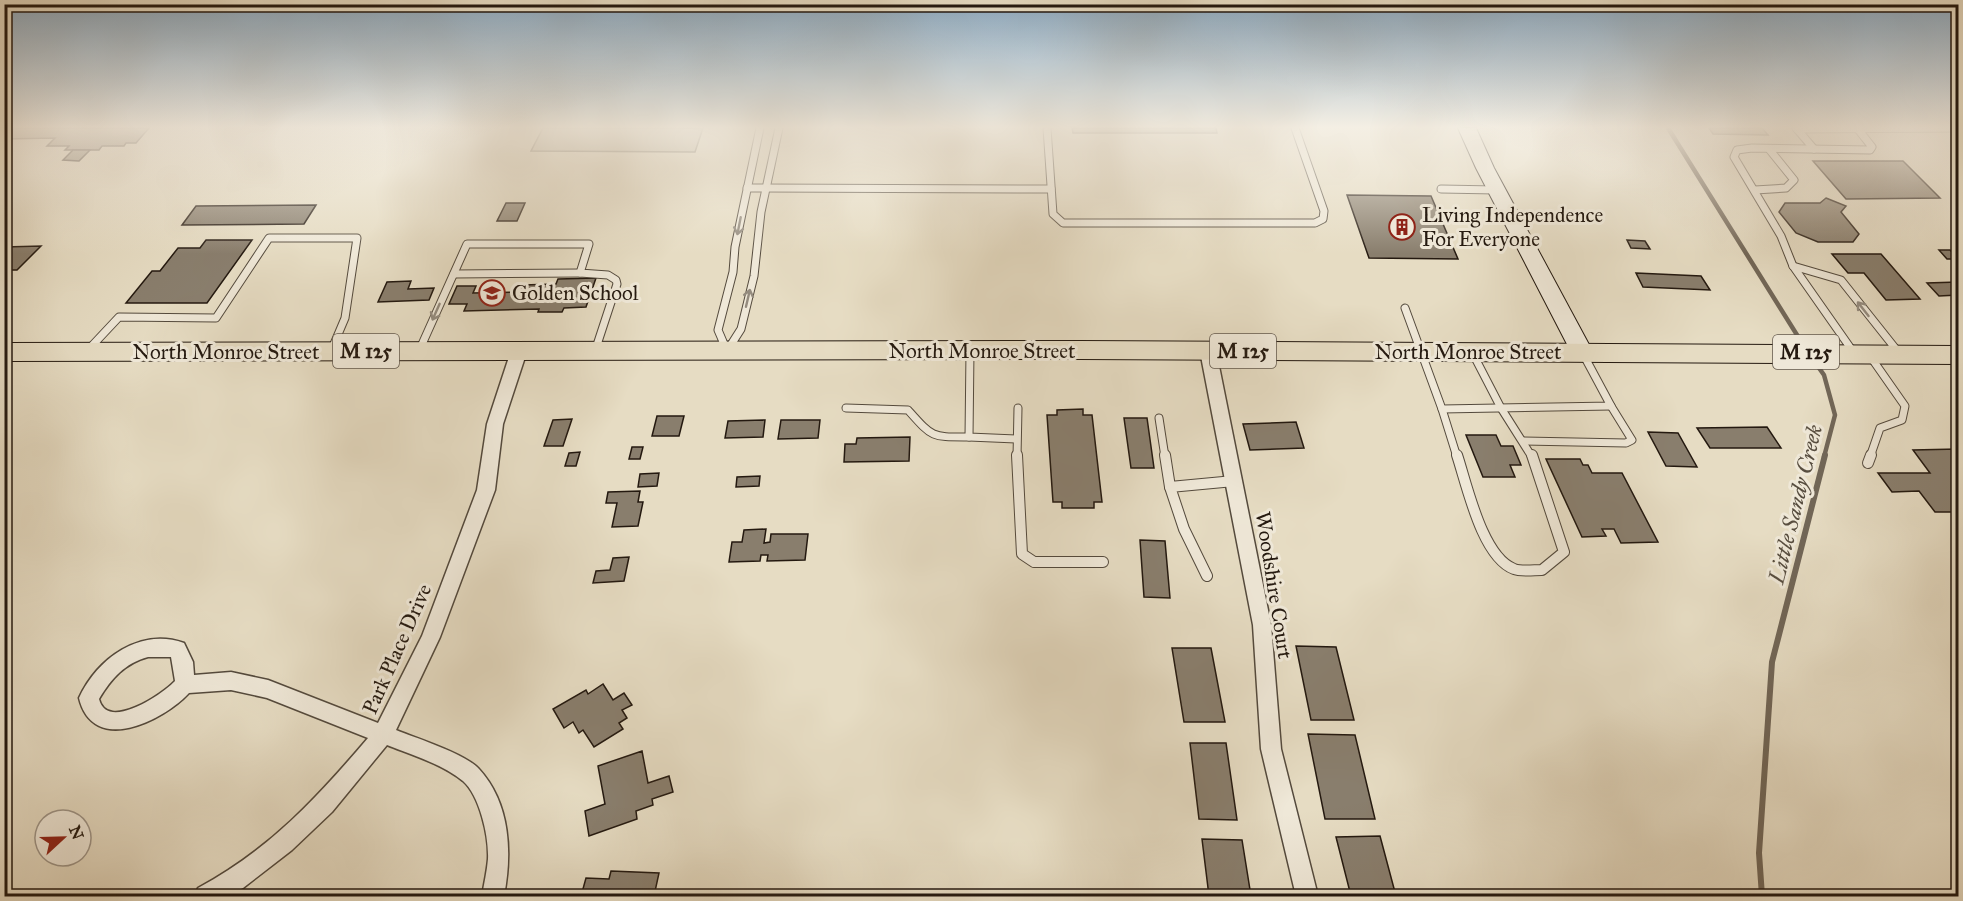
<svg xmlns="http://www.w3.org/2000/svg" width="1963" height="901" font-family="'IM FELL Great Primer',serif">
	<rect width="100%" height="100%" fill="#e6dcc3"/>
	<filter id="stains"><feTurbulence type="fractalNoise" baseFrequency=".00333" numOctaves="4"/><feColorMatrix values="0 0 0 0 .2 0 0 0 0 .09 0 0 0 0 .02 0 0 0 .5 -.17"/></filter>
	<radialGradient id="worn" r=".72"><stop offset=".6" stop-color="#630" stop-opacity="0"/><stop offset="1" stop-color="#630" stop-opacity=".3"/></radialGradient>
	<path fill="#c5bba5" stroke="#746a5a" stroke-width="1.5" d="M543,128h160l-8,24 -164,-1z"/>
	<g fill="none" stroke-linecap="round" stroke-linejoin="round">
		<g stroke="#716657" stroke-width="4.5">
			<path d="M1668,128l139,223"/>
			<path d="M1812,358l12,17 11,40 -11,42"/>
		</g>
		<path stroke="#716657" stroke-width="6" d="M1762,896l-3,-43 13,-191 53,-207"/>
	</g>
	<g fill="#897e6d" stroke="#241910" stroke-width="1.5">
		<path d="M14,128h135l-13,15h-10l-2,3h-22l-3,4h-34l4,-4h-22l8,-8 -51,1z"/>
		<path d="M1072,128h144l1,5h-144z"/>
		<path d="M1709,128h53l6,7 -55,-1z"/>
		<path d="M73,150h17l-11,11 -16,-1z"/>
		<path d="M1813,161h90l37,37 -94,1z"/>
		<path d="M1347,195l84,1 27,63 -89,-1z"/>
		<path d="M1826,198l20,8 -5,6 18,22 -6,8h-35l-22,-9 -17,-21 6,-9h35z"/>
		<path d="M506,203h19l-8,18h-20z"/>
		<path d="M316,205l-12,19 -122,1 14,-19z"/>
		<path d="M206,240h46l-45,63h-81l26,-32h8l18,-23h22z"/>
		<path d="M1627,240l18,1 5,8 -19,-1z"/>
		<path d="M41,246l-24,24h-13v-23z"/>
		<path d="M1939,250h11l8,9h-11z"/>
		<path d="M1832,254h49l39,45 -34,1 -22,-27h-16z"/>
		<path d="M1636,273l65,3 9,14 -67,-3z"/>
		<path d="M596,278l-10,29 -22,1 -2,4h-24l1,-3 -75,2 3,-7h-18l8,-18h19l-3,7 47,-1 3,-7 33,-1 2,-5z"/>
		<path d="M411,281l-3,8 26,-1 -5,12 -51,2 9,-20z"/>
		<path d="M1958,282v13l-19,1 -12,-13z"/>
		<path d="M1083,409v6h9l10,87h-8v6h-32v-6h-9l-6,-87h10v-5z"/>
		<path d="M657,416h27l-5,20h-27z"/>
		<path d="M1124,418h23l7,50h-23z"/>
		<path d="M572,419l-9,27h-19l9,-26z"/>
		<path d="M765,420l-2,17 -38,1 3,-17z"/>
		<path d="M781,420h39l-2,18 -40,1z"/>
		<path d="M1296,422l8,26 -54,2 -7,-26z"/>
		<path d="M1767,427l14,21h-71l-13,-20z"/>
		<path d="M1648,432l30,1 19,34 -31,-1z"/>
		<path d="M1466,435h30l5,11h12l8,19h-11l5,12h-32z"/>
		<path d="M910,437l-1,24 -65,1 1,-18h11l1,-6z"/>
		<path d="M632,447h11l-3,12h-11z"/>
		<path d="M1958,449v63h-23l-16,-21 -27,1 -14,-19h52l-17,-23z"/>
		<path d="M580,452l-4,14h-11l4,-13z"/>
		<path d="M1546,459h34l3,6h5l4,8h30l36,69 -37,1 -7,-14h-12l4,7 -24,1z"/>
		<path d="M659,473l-2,13 -19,1 2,-13z"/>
		<path d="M760,476l-1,10 -23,1 1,-10z"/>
		<path d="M640,491l-2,11h5l-5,24 -26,1 5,-24h-11l2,-11z"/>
		<path d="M766,529l-2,14 6,-1 1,-8h37l-3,26 -38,1 1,-6h-7l-1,6 -31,1 3,-20h10l2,-12z"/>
		<path d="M1140,540l25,1 5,57 -26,-1z"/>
		<path d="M629,557l-5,24 -31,2 3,-12 14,-1 3,-12z"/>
		<path d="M1296,646l40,1 18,73h-43z"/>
		<path d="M1172,648h39l14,74h-41z"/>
		<path d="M603,684l10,16 11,-7 8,12 -10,5 5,8 -8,5 4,6 -29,18 -11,-17 -4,3 -6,-11 -9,6 -11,-19 33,-19 2,4z"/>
		<path d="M1308,734l47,1 20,84h-50z"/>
		<path d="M1190,743h36l11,77 -38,-1z"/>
		<path d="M642,751l6,32 21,-7 4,16 -21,7 1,6 -17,6 1,8 -48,17 -4,-25 20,-7 -7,-38z"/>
		<path d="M1380,836l16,60h-45l-15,-59z"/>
		<path d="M1202,839l40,1 9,56h-42z"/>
		<path d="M611,871l48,2 -5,23h-73l5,-18 23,1z"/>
	</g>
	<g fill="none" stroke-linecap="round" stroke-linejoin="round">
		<g stroke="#544a3d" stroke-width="9">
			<g id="lane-far1">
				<path d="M1047,128l6,86 10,9h252l8,-4 1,-8 -29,-83"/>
				<path d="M1796,128l18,21"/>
				<path d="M1797,129l161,-1"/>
				<path d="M747,188l304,1"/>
				<path d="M1441,189l55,1"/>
				<path d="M1755,190l31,-2 8,-8 -25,-31"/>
				<path d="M1793,266l48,14 58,73"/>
				<path d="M454,274l126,-1"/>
				<path d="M1405,308l37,101 169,-3 -29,-54"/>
				<path d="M88,350l31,-33 97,1 53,-80h88l-12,80 -14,33"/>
				<path d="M419,351l48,-107h122l-9,29 28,2 8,5 1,4 -22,67"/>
				<path d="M727,351l14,-22 13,-53 7,-64 18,-84"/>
				<path d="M727,351l-9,-21 15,-58 2,-25 25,-119"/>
				<path d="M970,351l-1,86 47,2"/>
				<path d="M1472,352l29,56 31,49"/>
				<path d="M1854,353l-61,-87 -12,-30 -47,-79 3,-7 15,-2 118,2 2,-3 -15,-19"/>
				<path d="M1870,356l35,50 -3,14 -22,8 -10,29"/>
				<path d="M846,408l62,2c25,28 23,27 61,27"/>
				<path d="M1442,409l15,48"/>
				<path d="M1159,418l6,39"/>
				<path d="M1523,441l103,2 6,-3 -21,-34"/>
				<path d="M1017,457l1,-49"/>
			</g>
		</g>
		<g stroke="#544a3d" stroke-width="12">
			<g id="lane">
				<path d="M1017,455l5,99 12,8h69"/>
				<path d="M1165,455l5,32"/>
				<path d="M1457,455c10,30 25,102 57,114 7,3 20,1 28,1l22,-18 -32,-97"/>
				<path d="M1868,463l3,-8"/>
				<path d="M1207,576l-23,-47 -14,-42 64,-6"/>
			</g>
		</g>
		<g stroke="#544a3d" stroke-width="3">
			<g id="street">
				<path d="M519,346l8,5 -24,73 -8,66 -55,147 -44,93c20,8 70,24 83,39 32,35 33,85 25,127h-22c2,-12 5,-25 6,-37 1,-22 -8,-63 -25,-78 -21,-17 -51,-26 -76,-36l-55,67 -40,38 -49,38 -16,8h-32l3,-8c72,-39 118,-89 170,-150l-101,-40 -36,-8 -42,3c-26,28 -96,63 -110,5 18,-39 61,-71 105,-55l9,19 1,13 37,-3 37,8 110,43 44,-87 55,-146 10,-66 24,-73zM148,657h23l4,24c-12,13 -68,51 -76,18 12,-20 26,-36 49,-42z"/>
				<path d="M1208,346l8,5 55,274 10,124 37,147h-22l-35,-147 -8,-124 -53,-274z"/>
			</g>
		</g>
		<g stroke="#241910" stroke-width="2">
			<path id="secondary" d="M1458,128h18l18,40 99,184 -3,5 -8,3 -8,-3 -3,-5 -95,-184z"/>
		</g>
		<g stroke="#241910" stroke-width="2">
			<path id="primary" d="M1082,341l876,5v18l-876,-5 -1078,2v-18z"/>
		</g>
		<use href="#lane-far1" stroke="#efe8d8" stroke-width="7"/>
		<use href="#lane" stroke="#efe8d8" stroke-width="10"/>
		<use href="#street" fill="#efe8d8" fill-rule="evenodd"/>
		<use href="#secondary" fill="#efe8d8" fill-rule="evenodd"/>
		<use href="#primary" fill="#e6dcc3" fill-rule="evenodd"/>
	</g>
	<defs><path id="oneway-shaft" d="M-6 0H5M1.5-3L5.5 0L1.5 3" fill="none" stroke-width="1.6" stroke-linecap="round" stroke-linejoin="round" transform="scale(1.5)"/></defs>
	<g stroke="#948b7e">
		<use href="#oneway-shaft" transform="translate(739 226) rotate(101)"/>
		<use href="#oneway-shaft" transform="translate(748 298) rotate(-77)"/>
		<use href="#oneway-shaft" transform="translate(1863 309) rotate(-128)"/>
		<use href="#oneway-shaft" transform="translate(436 312) rotate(114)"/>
	</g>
	<linearGradient id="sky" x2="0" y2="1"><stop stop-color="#8daac1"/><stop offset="0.5" stop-color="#f4efe4"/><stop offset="1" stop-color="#f4efe4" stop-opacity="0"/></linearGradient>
	<rect width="1963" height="254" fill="url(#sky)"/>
	<defs>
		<g id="building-ring" transform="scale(1.35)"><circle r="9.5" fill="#efe8d8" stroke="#8f2418" stroke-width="1.5"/><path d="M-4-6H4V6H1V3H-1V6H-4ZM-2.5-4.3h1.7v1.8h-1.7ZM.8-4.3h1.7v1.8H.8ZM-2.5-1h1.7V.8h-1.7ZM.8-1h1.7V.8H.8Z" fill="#8f2418"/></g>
		<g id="school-ring" transform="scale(1.35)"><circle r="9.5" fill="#efe8d8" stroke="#8f2418" stroke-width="1.5"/><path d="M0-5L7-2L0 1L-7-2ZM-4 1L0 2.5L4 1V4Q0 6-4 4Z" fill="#8f2418"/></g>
	</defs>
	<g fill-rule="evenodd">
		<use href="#building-ring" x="1402" y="227"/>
		<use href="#school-ring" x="492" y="293"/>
	</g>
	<g text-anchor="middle" stroke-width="6" stroke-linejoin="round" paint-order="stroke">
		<g fill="#efe8d8" stroke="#61574c" stroke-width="1.5">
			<rect x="333" y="334" width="66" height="34" rx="4.5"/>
			<rect x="1210" y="334" width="66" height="34" rx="4.5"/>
			<rect x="1773" y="335" width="66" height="34" rx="4.5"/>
		</g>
		<g font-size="20" font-weight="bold" fill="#241910">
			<text x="366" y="358">M 125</text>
			<text x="1243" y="358">M 125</text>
			<text x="1806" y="359">M 125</text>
		</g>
		<g font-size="21" fill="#241910" stroke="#efe8d8" text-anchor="start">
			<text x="1422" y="222">Living Independence<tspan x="1422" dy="24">For Everyone</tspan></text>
			<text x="512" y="300">Golden School</text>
		</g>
		<g font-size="21" fill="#241910" stroke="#efe8d8">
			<text x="982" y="358">North Monroe Street</text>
			<text x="226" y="359">North Monroe Street</text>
			<text x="1468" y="359">North Monroe Street</text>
			<text transform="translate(1274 585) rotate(81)" y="7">Woodshire Court</text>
			<text transform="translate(397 649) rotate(-66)" y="7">Park Place Drive</text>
		</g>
		<g font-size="22" font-style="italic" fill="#574d3f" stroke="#efe8d8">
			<text transform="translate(1795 504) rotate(-76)" y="8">Little Sandy Creek</text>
		</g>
	</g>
	<rect width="1963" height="901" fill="none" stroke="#e6dcc3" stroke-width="24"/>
	<rect x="6" y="6" width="1951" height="889" fill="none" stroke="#241910" stroke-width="3"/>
	<rect x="12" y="12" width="1939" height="877" fill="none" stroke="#241910" stroke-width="1.5"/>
	<g transform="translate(63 838) rotate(68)"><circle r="28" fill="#efe8d8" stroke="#9e9588" stroke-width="1.5"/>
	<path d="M0-4.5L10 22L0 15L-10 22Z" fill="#8f2418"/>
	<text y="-9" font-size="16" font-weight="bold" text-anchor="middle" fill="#241910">N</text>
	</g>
	<rect width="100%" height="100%" filter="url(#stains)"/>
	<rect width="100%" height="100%" fill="url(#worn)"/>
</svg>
